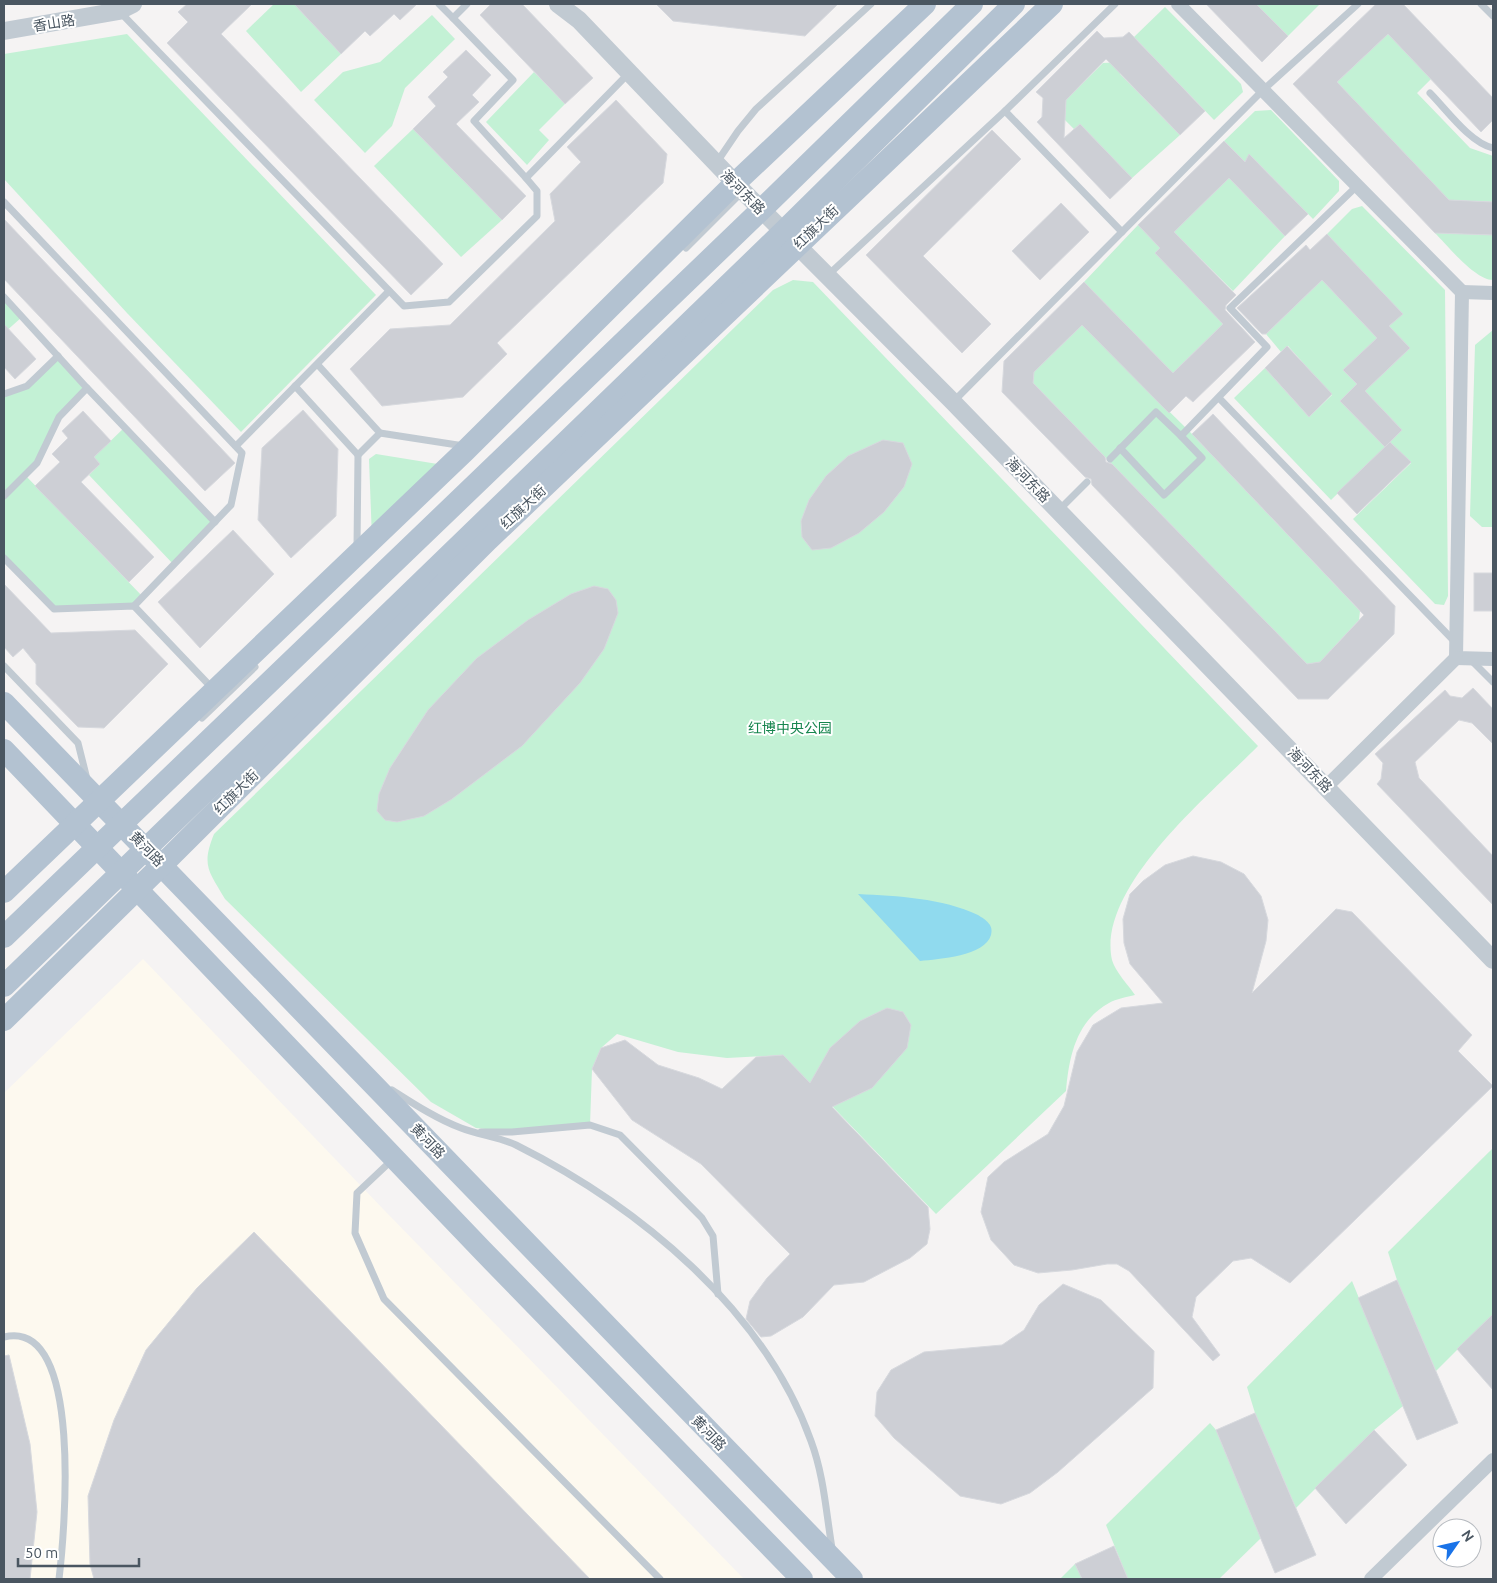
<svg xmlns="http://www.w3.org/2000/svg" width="1497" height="1583" font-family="Ubuntu,'Noto Sans SC',sans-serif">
	<rect width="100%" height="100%" fill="#f5f3f3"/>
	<path fill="#fdf9ef" d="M143,959l242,252 359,368h-740v-486z"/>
	<g fill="#c3f1d5">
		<path d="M274,4h20l47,50 -40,38 -55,-61z"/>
		<path d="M1256,4h64l-32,32z"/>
		<path d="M1165,7l76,77 2,8 -29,28 -80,-83z"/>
		<path d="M432,15l23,24 -50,49 -13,38 -27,27 -51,-53 29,-28 37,-10z"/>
		<path d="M127,34l249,261 -135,137 -114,-119 -123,-134v-125z"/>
		<path d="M1388,34l43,45 -14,14 53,55 23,8v46l-44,-2 -112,-118z"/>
		<path d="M1122,62l-2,12 60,61 -48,43 -52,-54 -6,5 -9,-9 1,-20 37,-37z"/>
		<path d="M534,72l31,32 -26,26 10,10 -22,25 -41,-43z"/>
		<path d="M1271,110l68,71v10l-26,28 -63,-64 -5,7 -21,-21 31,-30z"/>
		<path d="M413,129l89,91 -41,37 -87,-91z"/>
		<path d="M1229,178l56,58 -52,55 -59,-59z"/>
		<path d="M1362,206l83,84 3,306 -4,9 -9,-1 -82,-85 58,-56 -21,-21 12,-12 -37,-39 45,-43 -21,-22 13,-12 -75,-80 25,-25z"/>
		<path d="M1138,225l22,23 -5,5 57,59 13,10 -52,51 -89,-91z"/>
		<path d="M1435,233l58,2v45c-18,0 -45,-34 -58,-47z"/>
		<path d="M793,280l20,2 445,464c-46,47 -162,141 -146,214 3,11 16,25 23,35 -8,2 -19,4 -26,8 -33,18 -40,54 -43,88l-130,123 -153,-159 -56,3 -49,-6 -61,-18 -16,14 -9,21 -2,56 -78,7 -36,-4 -45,-26 -206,-203c-16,-28 -24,-33 -11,-65l559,-544z"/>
		<path d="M1322,280l55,58 -33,32 13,14 -17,17 45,46 -54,53 -97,-102 31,-30 44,49 23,-22 -44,-49 -7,6 -15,-18z"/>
		<path d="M4,297l18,20 -18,16z"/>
		<path d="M1082,325l110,109 168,177 -1,9 -39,42 -13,2 -274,-281 1,-11z"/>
		<path d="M1493,330v197h-11l-12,-11 5,-171z"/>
		<path d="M58,356l29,32 -28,29 -22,46 -12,12 118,122 -9,9 -80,3 -50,-51v-164l23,-8z"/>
		<path d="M125,427l90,95 -41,43 -85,-90 11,-11 -6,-7z"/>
		<path d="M376,454l74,12 -78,73 -3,-80z"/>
		<path d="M1493,1148v166l-57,57 -39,-91 -9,-28z"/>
		<path d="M1352,1281l51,125 -29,24 -78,78 -41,-95 -8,-26z"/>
		<path d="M1210,1423l6,7 45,108 -42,41h-91l-22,-54z"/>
		<path d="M1075,1564l7,15h-22z"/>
	</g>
	<path fill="#90daee" d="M858,894c40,2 84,4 120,21 8,5 16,10 13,20 -6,21 -52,24 -71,26z"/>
	<g fill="#cdcfd5" stroke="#d7d9de">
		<path d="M187,4h65l-31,30 222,230 -32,31 -244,-252 21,-21 -10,-10z"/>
		<path d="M294,4h123l-17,16 -6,-6 -24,22 -5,-5 -24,23z"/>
		<path d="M491,4h31l71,74 -28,26 -85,-89z"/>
		<path d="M656,4h182l-33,32 -132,-15z"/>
		<path d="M1206,4h50l32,32 -26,26z"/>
		<path d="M1376,4h27l90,94v22l-12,12 -93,-98 -51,48 112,118 44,2v33l-58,-2 -142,-149z"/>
		<path d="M1097,31l7,7 19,-1 6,-5 76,79 -25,24 -74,-76 -40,41 -2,38 16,-14 52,54 -22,21 -73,-77 5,-5 1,-19 -7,-6z"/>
		<path d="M466,50l25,25 -19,20 7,7 -23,22 70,72 -24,24 -89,-91 23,-23 -8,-9 20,-20 -5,-5z"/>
		<path d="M616,100l51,54 -4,29 -166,160 10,11 -44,43 -81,9 -32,-37 40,-40 60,-4 105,-104 -5,-27 31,-32 -14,-15z"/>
		<path d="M992,130l29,29 -98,97 68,68 -29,29 -96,-98z"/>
		<path d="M1224,141l21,21 4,-8 59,60 -23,22 -56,-58 -55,54 62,63 -10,10 -1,5 30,32 -62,60 -7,-6 -17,17 -87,-88 -48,47 -1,11 72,74 1,5 6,2 195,200 13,-2 44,-47 -172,-181 21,-20 182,192 -1,28 -66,65h-30l-206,-214 -1,-6 -6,-2 -83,-85 2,-31 80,-79 89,91 50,-49 -68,-71 5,-5 -22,-23z"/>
		<path d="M1061,203l28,29 -49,48 -28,-29z"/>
		<path d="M4,219l231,244 -30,28 -201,-212z"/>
		<path d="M1327,234l76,80 -14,12 21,22 -45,43 37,39 -17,17 -45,-46 17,-17 -14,-14 34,-32 -55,-58 -56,54h-4l-25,-26 69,-63 4,5z"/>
		<path d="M4,324l32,35 -21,20 -11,-12z"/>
		<path d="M1287,346l45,48 -23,23 -44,-49z"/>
		<path d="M303,410l35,39 -2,67 -45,42 -33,-38 4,-72z"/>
		<path d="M83,411l28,30 -17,16 6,7 -19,18 73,75 -25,25 -94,-96 25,-24 -8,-8 16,-16 -6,-7z"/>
		<path d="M883,440l20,3 9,21 -8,23 -20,25 -25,21 -28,15 -19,2 -10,-13 -1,-16 8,-21 17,-24 22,-20z"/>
		<path d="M1390,442l21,20 -54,52 -20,-21z"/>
		<path d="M233,530l41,44 -74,74 -42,-46z"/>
		<rect x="1474" y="573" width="19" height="38"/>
		<path d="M4,584l47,49 84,-3 33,34 -64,64 -26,-1 -42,-43v-20l-13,-16 -10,9 -9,-10z"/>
		<path d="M594,586l14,3 8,11 2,13 -14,36 -24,34 -58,63 -70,53 -28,17 -27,6 -12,-2 -8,-9 2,-17 11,-26 38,-58 49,-52 51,-38 43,-26z"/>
		<path d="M1473,688l20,21v35l-21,-21 -13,-3 -44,42 4,16 74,78v49l-116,-121 4,-5 2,-16 -8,-9 70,-64 5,6 12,2z"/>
		<path d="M1193,856l28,6 23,12 17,22 7,24 -2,21 -14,52 84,-84 16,3 120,123 -14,16 35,35 -203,197 -39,-25 -18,3 -37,36 -4,20 28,38 -7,6 -84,-90 -12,-7h-10l-35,6 -34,3 -24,-8 -23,-25 -10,-28 7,-35 16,-15 44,-28 16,-28 13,-54 16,-27 28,-17 42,-5 -33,-39 -6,-21 -1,-24 7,-25 13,-13 22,-16z"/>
		<path d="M887,1008l16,4 8,13 -4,23 -35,40 -40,19 96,100 2,22 -3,15 -17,14 -46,24 -30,3 -31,32 -32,19 -10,1 -15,-18 4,-18 17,-23 23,-24 -89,-90 -69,-44 -40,-51 9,-21 24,-8 33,25 41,13 23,11 34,-32 27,-2 27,28 20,-35 30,-27z"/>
		<path d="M254,1232l336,347h-496l-4,-15 -2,-68 26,-76 32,-70 51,-62z"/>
		<path d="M1397,1280l61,143 -41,17 -59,-142z"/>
		<path d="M1063,1284l38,16 53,51 -1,37 -95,84 -28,21 -29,11 -41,-8 -66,-58 -19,-22 2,-24 14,-22 33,-18 78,-7 22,-15 15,-25z"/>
		<path d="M1493,1314v76l-36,-41z"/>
		<path d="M9,1355l21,89 7,68 -7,67h-26v-223z"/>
		<path d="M1255,1413l61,142 -41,18 -59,-143z"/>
		<path d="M1374,1430l33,35 -61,59 -31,-36z"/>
		<path d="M1114,1546l14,33h-46l-7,-15z"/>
	</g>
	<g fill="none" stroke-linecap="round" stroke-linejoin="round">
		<g stroke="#c1cad2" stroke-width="7">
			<path d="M439,4l14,14 14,-14"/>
			<path d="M1481,4l12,12"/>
			<path d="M120,12l284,294 45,-4 88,-86v-25l-11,-13"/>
			<path d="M453,18l60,62 -39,41 52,57 103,-105"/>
			<path d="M1430,93c16,16 40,50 63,55"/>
			<path d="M1005,111l117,121"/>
			<path d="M717,162l21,-31 18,-22 115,-105"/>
			<path d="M4,202l238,251 -11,52 -97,101"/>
			<path d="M686,248l56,-56"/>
			<path d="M827,276l178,-165 110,-107"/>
			<path d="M4,297l83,91 -28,29 -22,46 -33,33"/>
			<path d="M295,386l63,69 22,-22 -62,-68"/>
			<path d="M87,388l128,134"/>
			<path d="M4,394l23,-8 31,-30"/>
			<path d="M1219,398l236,244"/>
			<path d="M954,401l309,-311 95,-86"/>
			<path d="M380,433l84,13"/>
			<path d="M236,446l153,-155"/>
			<path d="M1120,448l44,47 38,-37 -21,-22"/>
			<path d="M1110,459l46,-47 25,24 86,-89 -37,-39 127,-122"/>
			<path d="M1059,510l28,-28"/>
			<path d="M357,547l1,-92"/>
			<path d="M4,558l50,51 80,-3 78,82"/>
			<path d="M1470,659l23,23"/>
			<path d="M4,666l74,77 9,36"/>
			<path d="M202,718l53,-51"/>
			<path d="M392,1090c22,14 45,29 69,38 18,7 38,9 55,17 122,61 248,164 295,296 13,35 15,71 21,107"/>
			<path d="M481,1132h31l78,-7 30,10 82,83 11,18 5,58"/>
			<path d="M392,1160l-35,33 -2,40 29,66 276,280"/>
			<path d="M4,1337c81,-20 60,200 55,242"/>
		</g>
		<g stroke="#c1cad2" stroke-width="14">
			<path d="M1178,4l284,288"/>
			<path d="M1493,293l-31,-1 -6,366 37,1"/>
			<path d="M1326,787l130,-129"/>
			<path d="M1371,1579l122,-119"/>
		</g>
		<g stroke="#c1cad2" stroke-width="18">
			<path d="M558,4l21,16 156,163 218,219 540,558"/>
			<path d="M4,31l115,-20 14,-7"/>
		</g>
		<g stroke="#b3c2d1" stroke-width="22">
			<path d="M4,703l848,876"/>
			<path d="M4,750l478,500 320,329"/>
			<path d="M4,892l461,-441 266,-264 194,-183"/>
			<path d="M4,937l757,-727 211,-206"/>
			<path d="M4,986l781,-756 229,-226"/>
			<path d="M4,1020l158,-155 326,-325 564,-536"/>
		</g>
	</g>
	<g text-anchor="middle" stroke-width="4" stroke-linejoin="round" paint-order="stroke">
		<g font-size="14" fill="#4a5661" stroke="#fff">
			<text transform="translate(54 23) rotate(-9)" y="5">香山路</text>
			<text transform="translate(743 192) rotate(45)" y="5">海河东路</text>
			<text transform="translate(816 227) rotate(-44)" y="5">红旗大街</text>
			<text transform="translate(1028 480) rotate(46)" y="5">海河东路</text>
			<text transform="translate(523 507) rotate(-43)" y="5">红旗大街</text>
			<text transform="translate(1310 770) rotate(46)" y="5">海河东路</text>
			<text transform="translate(236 792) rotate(-45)" y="5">红旗大街</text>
			<text transform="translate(147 849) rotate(46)" y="5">黄河路</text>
			<text transform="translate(428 1141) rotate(46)" y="5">黄河路</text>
			<text transform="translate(709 1433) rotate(46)" y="5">黄河路</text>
		</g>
		<g font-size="14" fill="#17864f" stroke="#fff">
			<text x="790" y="733">红博中央公园</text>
		</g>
	</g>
	<rect width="1497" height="1583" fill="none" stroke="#4a5661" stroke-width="10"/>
	<g transform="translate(1457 1543) rotate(56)"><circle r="24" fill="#ffffff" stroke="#b7bbc0"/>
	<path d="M0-4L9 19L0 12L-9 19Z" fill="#1a73e8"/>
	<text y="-8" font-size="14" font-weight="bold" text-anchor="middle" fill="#4a5661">N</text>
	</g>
	<path d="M18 1558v8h121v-8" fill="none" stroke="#4a5661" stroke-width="2.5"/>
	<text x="25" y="1558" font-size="15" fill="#4a5661" stroke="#ffffff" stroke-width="4" paint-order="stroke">50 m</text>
</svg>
